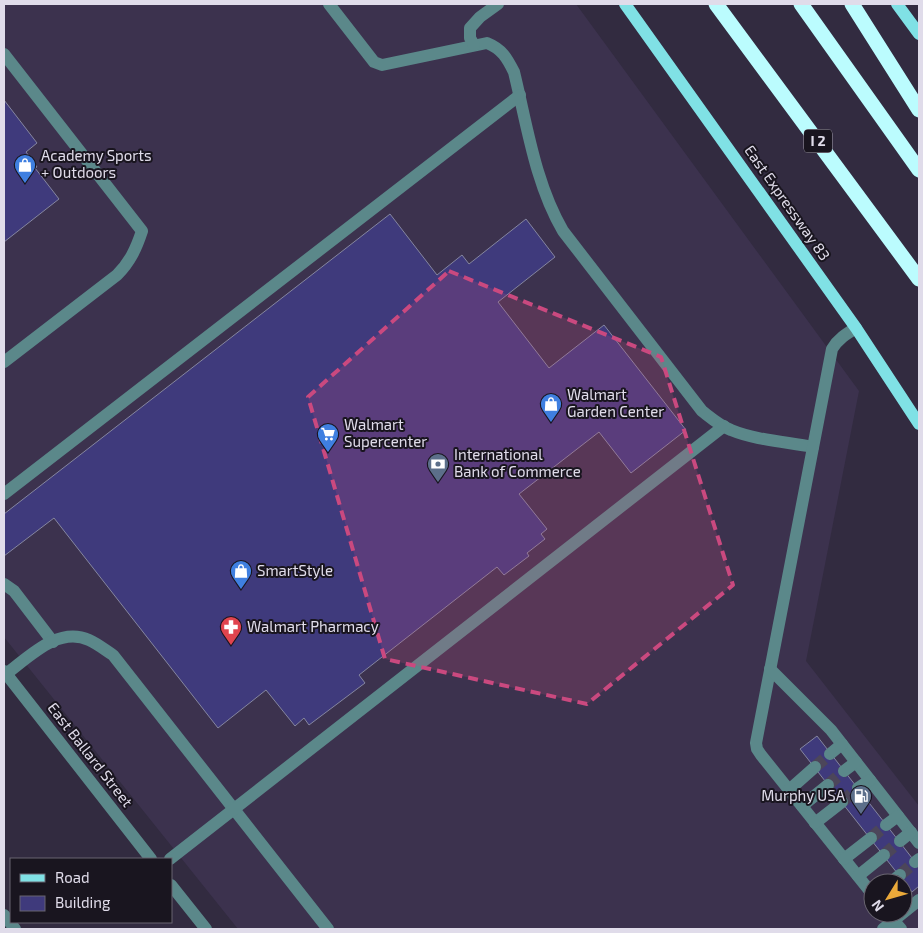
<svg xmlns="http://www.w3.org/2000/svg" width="923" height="933" font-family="'Exo 2',sans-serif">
	<rect width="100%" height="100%" fill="#322b40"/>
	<path fill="#3c324e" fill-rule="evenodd" d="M4,4h572l283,387 -53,270 113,145v123h-681l-234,-292zM873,883h30v30h-30z"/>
	<g fill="#3f3a7c" stroke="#8586a0">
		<path d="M4,100l33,43 -11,9 11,15 -2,1 24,31 -55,43z"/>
		<path d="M390,214l47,61 25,-20 7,9 57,-45 29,38 -57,45 51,66 55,-43 82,105 -55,43 -32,-41 -80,62 28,35 -6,5 4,5 -18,14 2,3 -25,19 -7,-8 -138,108 6,8 -56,42 -5,-7 -9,8 -29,-36 -48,38 -164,-210 -50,38v-42z"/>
		<path d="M817,736l102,131v19l-7,6 -112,-143z"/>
	</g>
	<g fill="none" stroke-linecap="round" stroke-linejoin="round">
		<g stroke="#4c465a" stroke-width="12" stroke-dasharray="12 6" stroke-linecap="butt">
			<path d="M815,767l15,-13"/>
			<path d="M828,785l16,-14"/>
			<path d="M842,802l16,-14"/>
			<path d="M871,838l15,-13"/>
			<path d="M884,855l16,-14"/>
			<path d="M900,875l15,-13"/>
		</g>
		<g stroke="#5b888a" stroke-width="12">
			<path d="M329,4l45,58 8,3 105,-22c15,6 20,15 27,29 13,53 21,111 49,159l139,180c9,7 18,15 29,19 24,10 56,12 82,17"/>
			<path d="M474,45l-4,-7v-10l10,-11 18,-13"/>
			<path d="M4,54l138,177c-6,18 -12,31 -25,44l-113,87"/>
			<path d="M856,328c-10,6 -18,11 -24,21l-76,394 1,6 4,6 112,140"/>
			<path d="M4,494l516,-399"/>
			<path d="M4,584l10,7 39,51"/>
			<path d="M770,669l61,61 88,113"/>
			<path d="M4,671l147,188"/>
			<path d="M6,674c23,-17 52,-48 83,-34 9,4 16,10 24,15l215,274"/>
			<path d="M830,754l12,-10"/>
			<path d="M844,771l12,-9"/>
			<path d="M858,788l12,-8"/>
			<path d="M789,790l26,-23"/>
			<path d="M802,806l26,-21"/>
			<path d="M815,823l27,-21"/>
			<path d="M886,825l12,-9"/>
			<path d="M900,841l11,-9"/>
			<path d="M170,859l554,-433"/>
			<path d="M844,859l27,-21"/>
			<path d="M915,862l4,-3"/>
			<path d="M858,876l26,-21"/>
			<path d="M890,883l10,-8"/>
			<path d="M171,885l35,44"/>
			<path d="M887,913l14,16"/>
			<path d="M4,915l11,14"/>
			<path d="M883,929l36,-29"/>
		</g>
		<g stroke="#80e1e5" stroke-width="12">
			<path d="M625,4l231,324 63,96"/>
			<path d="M897,4l22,30"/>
		</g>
		<g stroke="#bbfcfe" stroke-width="15">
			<path d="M716,4l203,275"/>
			<path d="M801,4l118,166"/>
			<path d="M852,4l67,106"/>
		</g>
	</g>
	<path fill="#ca497f" fill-opacity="0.2" stroke="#ca497f" stroke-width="4" stroke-dasharray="10 6" stroke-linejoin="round" d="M449,271l212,86 72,228 -146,119 -202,-45 -77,-262z"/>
	<defs>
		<g id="shop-pin" transform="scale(1.125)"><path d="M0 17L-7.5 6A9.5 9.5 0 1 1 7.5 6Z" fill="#3f7fe0" stroke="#19151f"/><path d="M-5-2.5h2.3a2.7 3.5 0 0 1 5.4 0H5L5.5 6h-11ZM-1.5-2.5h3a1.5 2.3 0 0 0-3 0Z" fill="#fff"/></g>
		<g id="supermarket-pin" transform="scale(1.125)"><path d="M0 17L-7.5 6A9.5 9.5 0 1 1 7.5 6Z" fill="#3f7fe0" stroke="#19151f"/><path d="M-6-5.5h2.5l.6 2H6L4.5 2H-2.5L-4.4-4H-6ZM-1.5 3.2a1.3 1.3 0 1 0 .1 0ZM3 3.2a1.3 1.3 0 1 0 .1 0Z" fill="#fff"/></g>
		<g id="bank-pin" transform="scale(1.125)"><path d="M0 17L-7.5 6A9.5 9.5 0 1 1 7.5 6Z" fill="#5c6f8a" stroke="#19151f"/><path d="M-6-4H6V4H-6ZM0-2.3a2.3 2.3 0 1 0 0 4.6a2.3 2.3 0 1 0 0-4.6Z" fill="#fff"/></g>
		<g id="pharmacy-pin" transform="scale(1.125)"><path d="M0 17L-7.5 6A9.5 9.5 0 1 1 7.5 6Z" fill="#e0444e" stroke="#19151f"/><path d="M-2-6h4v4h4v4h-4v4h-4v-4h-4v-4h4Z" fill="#fff"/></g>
		<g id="fuel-pin" transform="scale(1.125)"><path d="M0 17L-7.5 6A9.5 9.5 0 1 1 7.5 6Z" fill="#5c6f8a" stroke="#19151f"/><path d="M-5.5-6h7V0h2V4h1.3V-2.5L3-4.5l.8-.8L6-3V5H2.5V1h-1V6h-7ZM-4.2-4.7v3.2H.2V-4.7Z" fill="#fff"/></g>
	</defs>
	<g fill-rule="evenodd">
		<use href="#shop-pin" x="25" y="165"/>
		<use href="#shop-pin" x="551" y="404"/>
		<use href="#supermarket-pin" x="328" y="434"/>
		<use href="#bank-pin" x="438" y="464"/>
		<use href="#shop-pin" x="241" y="571"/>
		<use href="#pharmacy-pin" x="231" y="627"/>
		<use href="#fuel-pin" x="861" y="796"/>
	</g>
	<g text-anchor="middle" stroke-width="4" stroke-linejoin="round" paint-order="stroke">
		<rect fill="#19151f" stroke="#a4a0ad" stroke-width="1" x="804" y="129.5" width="28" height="23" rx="4"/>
		<g font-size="14" font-weight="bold" fill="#e0dcea">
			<text x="818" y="146">I 2</text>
		</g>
		<g font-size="15" fill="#e0dcea" stroke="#19151f" text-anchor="start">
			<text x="41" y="161">Academy Sports<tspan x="41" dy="17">+ Outdoors</tspan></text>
			<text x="567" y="400">Walmart<tspan x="567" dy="17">Garden Center</tspan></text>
			<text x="344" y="430">Walmart<tspan x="344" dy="17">Supercenter</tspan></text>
			<text x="454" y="460">International<tspan x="454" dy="17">Bank of Commerce</tspan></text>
			<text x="257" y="576">SmartStyle</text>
			<text x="247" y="632">Walmart Pharmacy</text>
			<text x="845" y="801" text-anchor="end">Murphy USA</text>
		</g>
		<g font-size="15" fill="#e0dcea" stroke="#19151f">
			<text transform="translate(787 203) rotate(55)" y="5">East Expressway 83</text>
			<text transform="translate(90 755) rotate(52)" y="5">East Ballard Street</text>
		</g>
	</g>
	<rect width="923" height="933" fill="none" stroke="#e0dcea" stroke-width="10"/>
	<rect x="10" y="858" width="162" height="65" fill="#19151f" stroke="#696570"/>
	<rect x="20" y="874" width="25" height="8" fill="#80e1e5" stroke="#696570"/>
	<text x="55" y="883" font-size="15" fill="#e0dcea">Road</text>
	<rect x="20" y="896" width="25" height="15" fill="#3f3a7c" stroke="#696570"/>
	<text x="55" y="908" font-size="15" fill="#e0dcea">Building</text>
	<g transform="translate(888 898) rotate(233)"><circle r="24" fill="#19151f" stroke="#696570"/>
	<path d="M0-4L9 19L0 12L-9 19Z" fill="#eba93a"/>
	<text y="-8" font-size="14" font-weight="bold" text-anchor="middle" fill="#e0dcea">N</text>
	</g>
</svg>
